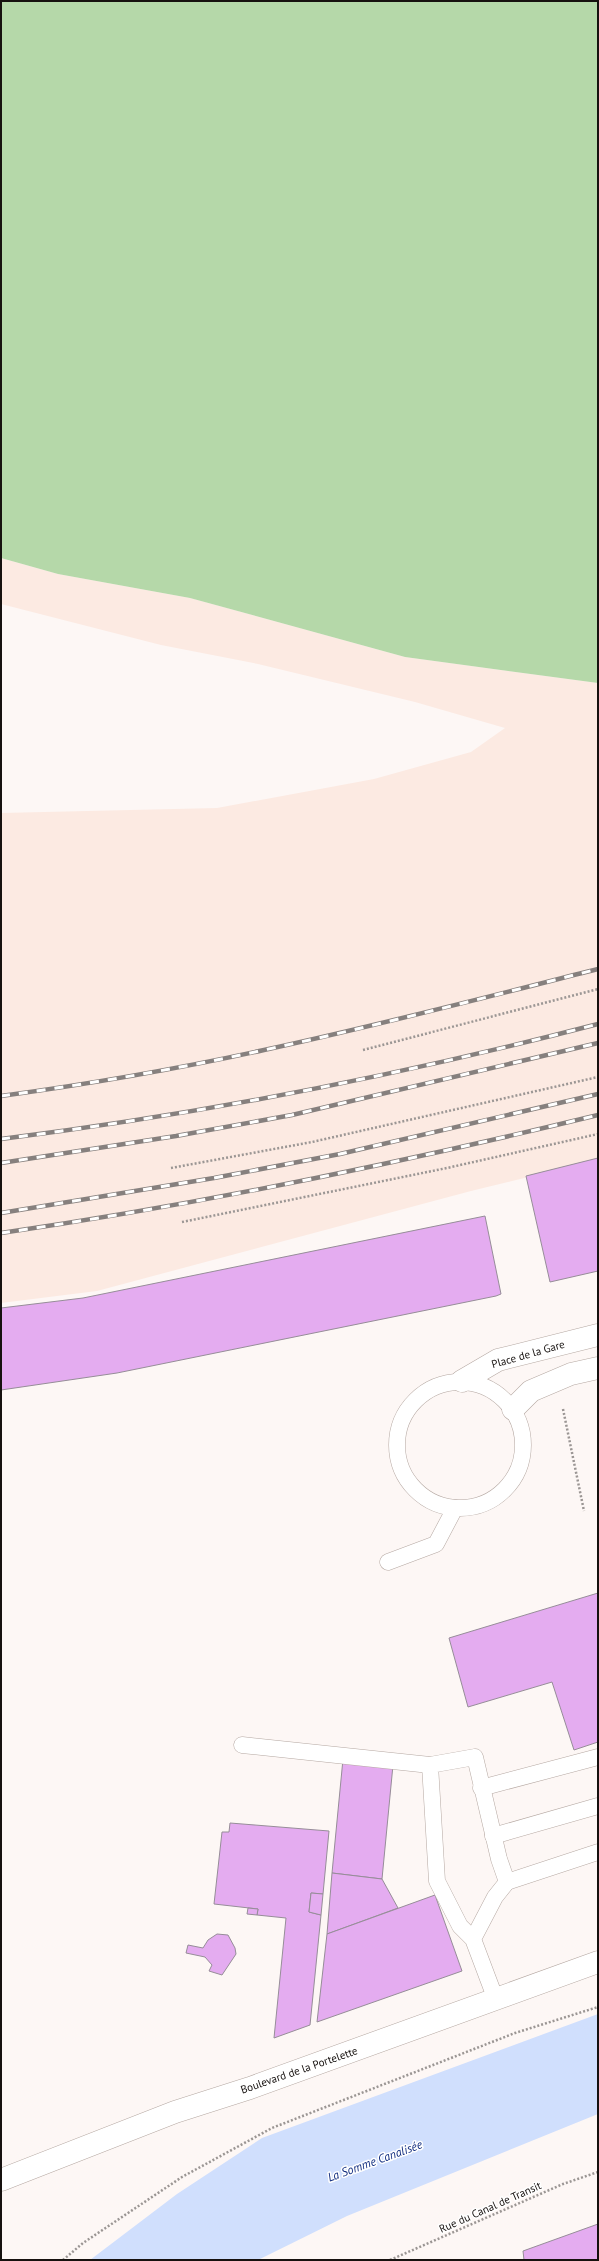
<svg xmlns="http://www.w3.org/2000/svg" width="599" height="2261" font-family="'PT Sans',sans-serif">
	<rect width="100%" height="100%" fill="#fdf7f5"/>
	<path fill="#fceae2" d="M1,558l57,16 132,24 215,59 193,26v477l-127,31 -374,100 -96,12v-490l216,-5 157,-29 97,-27 34,-24 -90,-26 -157,-38 -97,-19 -160,-41z"/>
	<path fill="#b5d8a9" d="M1,1h597v682l-193,-26 -215,-59 -132,-24 -57,-16z"/>
	<path fill="#d0dffd" d="M598,2014v100l-251,102 -89,44h-168l87,-66 85,-56z"/>
	<g fill="#e4acf0" stroke="#968d98">
		<path d="M598,1158v113l-48,11 -24,-106z"/>
		<path d="M485,1216l16,78 -5,2 -379,77 -116,17v-82l82,-10z"/>
		<path d="M598,1593v149l-24,8 -22,-68 -84,25 -19,-69z"/>
		<path d="M343,1759l50,6 -11,114 -50,-6z"/>
		<path d="M230,1823l99,8 -6,63 -12,-1 -2,19 12,3 -11,110 -36,13 12,-120 -29,-3 1,-6 -44,-5 8,-72h7z"/>
		<path d="M332,1873l50,6 16,29 -71,26z"/>
		<path d="M311,1893l12,1 -2,21 -12,-3z"/>
		<path d="M435,1895l27,76 -145,51 10,-88z"/>
		<path d="M248,1908l10,1 -1,6 -10,-1z"/>
		<path d="M217,1934l11,1 7,13 1,6 -14,21 -13,-4 3,-6 -7,-8 -19,-4 2,-8 15,3 5,-8z"/>
		<path d="M598,2224v36h-74l-1,-9z"/>
	</g>
	<g fill="none" stroke-linecap="round" stroke-linejoin="round">
		<g stroke="#b5a8a2" stroke-width="17">
			<g id="service">
				<circle cx="460" cy="1445" r="63"/>
				<path d="M388,1562l48,-18 19,-36"/>
				<path d="M242,1745l188,20"/>
				<path d="M481,1788l117,-31"/>
				<path d="M493,1836l105,-30"/>
				<path d="M507,1882l91,-30"/>
				<path d="M473,1939l22,-42 12,-15 -8,-23 -24,-102 -45,8 7,116 23,45 13,13 23,61"/>
			</g>
		</g>
		<g stroke="#b5a8a2" stroke-width="23">
			<g id="minor">
				<path d="M462,1381l36,-21 100,-25"/>
				<path d="M513,1409l18,-18 40,-17 27,-6"/>
			</g>
		</g>
		<g stroke="#b5a8a2" stroke-width="23">
			<path id="primary" d="M1,2180l174,-68 75,-24 348,-126"/>
		</g>
		<g stroke="#9b9694" stroke-width="2.5" stroke-dasharray="2 2" stroke-linecap="butt">
			<path d="M363,1050l235,-61"/>
			<path d="M171,1168l141,-26 286,-65"/>
			<path d="M182,1222l265,-54 151,-34"/>
			<path d="M563,1409l21,102"/>
			<path d="M63,2260l20,-17 99,-66 90,-49 243,-95 83,-26"/>
			<path d="M390,2260l173,-76 35,-12"/>
		</g>
		<use href="#service" stroke="#fff" stroke-width="16"/>
		<use href="#minor" stroke="#fff" stroke-width="22"/>
		<use href="#primary" stroke="#fff" stroke-width="22"/>
		<g stroke="#86807e" stroke-width="4.5">
			<g id="rail">
				<path d="M1,1096c88,-12 176,-27 263,-46 112,-24 223,-53 334,-81"/>
				<path d="M1,1139c201,-25 401,-64 597,-115"/>
				<path d="M1,1163l175,-27 116,-21 306,-72"/>
				<path d="M1,1213l213,-35 126,-24 258,-60"/>
				<path d="M1,1233c201,-29 399,-70 597,-118"/>
			</g>
		</g>
		<use href="#rail" stroke="#fff" stroke-width="3" stroke-dasharray="9" stroke-linecap="butt"/>
	</g>
	<g text-anchor="middle" stroke-width="3" stroke-linejoin="round" paint-order="stroke">
		<g font-size="11" fill="#16110f" stroke="#fff">
			<text transform="translate(528 1354) rotate(-16)" y="4">Place de la Gare</text>
			<text transform="translate(299 2070) rotate(-19)" y="4">Boulevard de la Portelette</text>
			<text transform="translate(490 2207) rotate(-24)" y="4">Rue du Canal de Transit</text>
		</g>
		<g font-size="12" font-style="italic" fill="#132f80" stroke="#fff">
			<text transform="translate(375 2161) rotate(-20)" y="4">La Somme Canalisée</text>
		</g>
	</g>
	<rect width="599" height="2261" fill="none" stroke="#16110f" stroke-width="4"/>
</svg>
